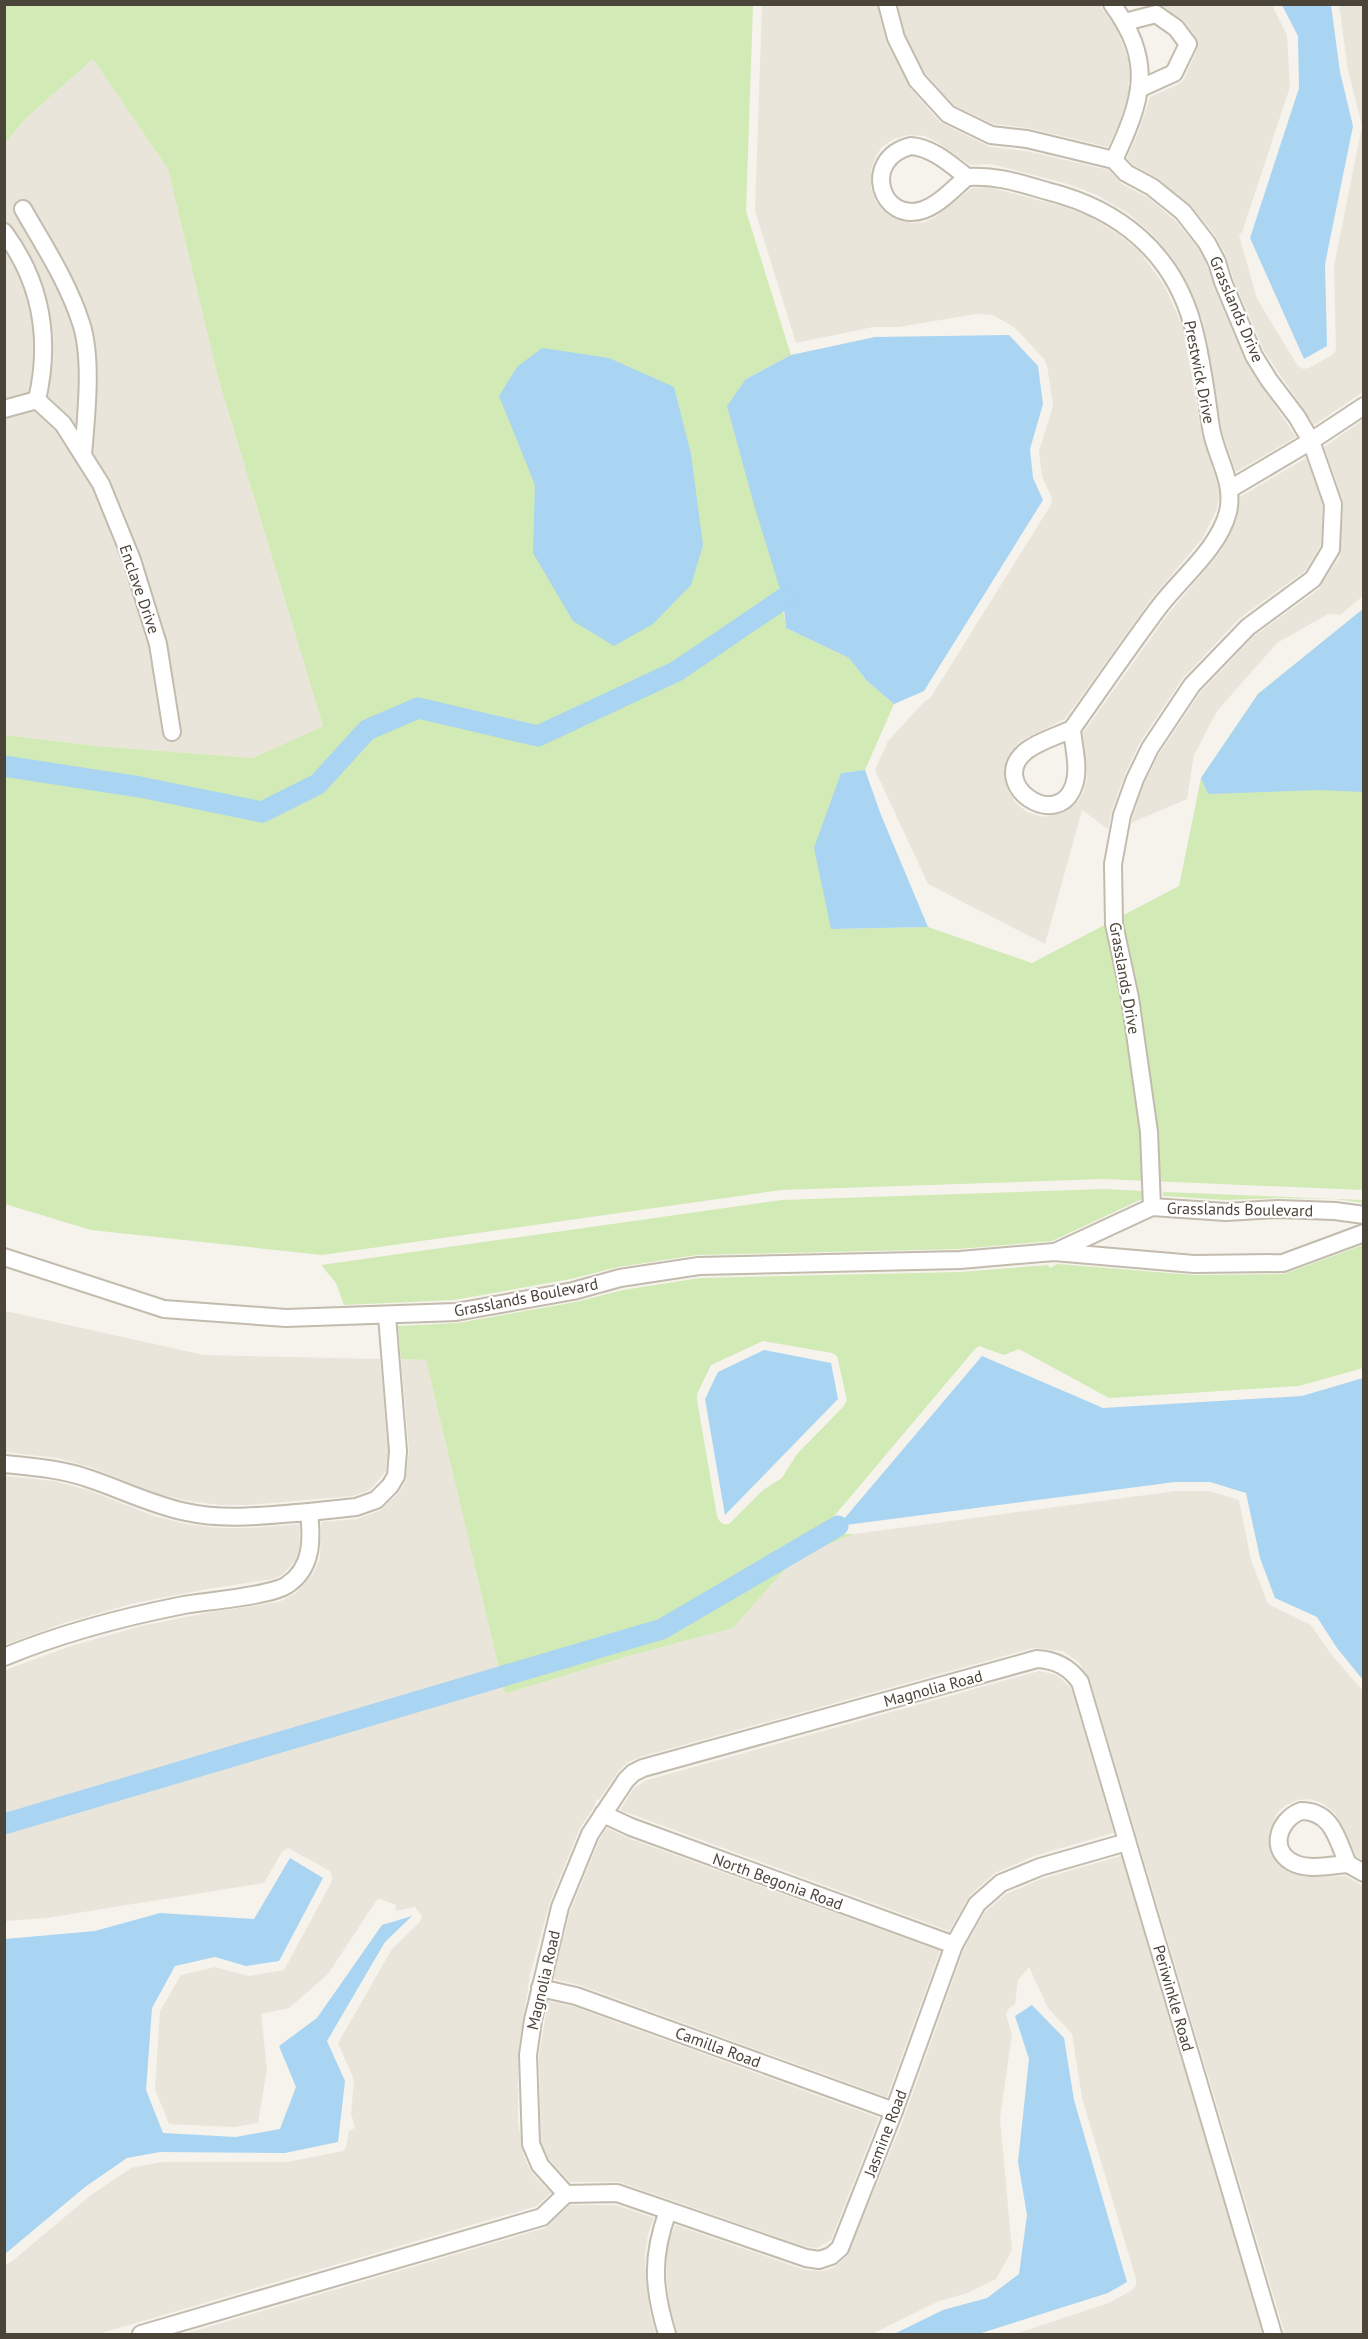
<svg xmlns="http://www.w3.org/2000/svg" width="1368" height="2339" font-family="'PT Sans',sans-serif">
	<rect width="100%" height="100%" fill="#f6f3ec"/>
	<g fill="#eae5da">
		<path d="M762,5h115l10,39 23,44 30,34 50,25 36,4 83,19 13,14 25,13 29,24 23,28 9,17 6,21 32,75 50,75 -60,35 -14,-40 -19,-110 -11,-29 -22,-38 -18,-21 -23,-20 -32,-19 -29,-11 -77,-20 -21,1 -33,-23 -12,-6 -17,-1 -14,4 -12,8 -6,9 -5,14v18l5,14 7,8 15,10 14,3 13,-1 12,-6 35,-28 17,-1 75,20 25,9 29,18 21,17 25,34 19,42 19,109 18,55 -3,18 -15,30 -50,59 -87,121 -37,18 -9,5 -8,10 -5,12 -1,14 3,13 8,12 11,9 16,5 23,-6 13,-11 5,-9 3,-14 -4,-44 85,-119 51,-60 18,-35 3,-22 66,-39 17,47 -2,39 -16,27 -65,47 -57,60 -43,64 -15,32 -13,36 -4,19 -26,-19 -37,134 -117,-60 -53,-114 13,-29 36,-39 7,-5 121,-194 -1,-7 -9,-20 -3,-25 14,-45 -6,-41 -3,-6 -29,-31 -22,-13 -17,-1 -77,13h-26l-77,16 -41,-132z"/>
		<path d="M898,5h201l17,22 12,32 2,22 -3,1 3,6 -10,34 -12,25 -80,-19 -35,-4 -40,-19 -28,-32 -20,-39z"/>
		<path d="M1161,5h111l15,30 3,52 -48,145 -3,3 18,64 41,67 5,3 6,-1 23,-13 4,-5 -2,-84 28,-140 -14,-56 -9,-65h24v387l-49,33 -50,-74 -31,-73 -7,-22 -11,-21 -27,-32 -31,-25 -25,-14 -5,-6 12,-27 11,-34 29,-13 5,-5 13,-29 -1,-12 -12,-17z"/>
		<path d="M93,59l75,110 50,209 105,348 -70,32 -156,-12 -92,-11v-591l20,-25z"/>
		<path d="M1363,420v176l-23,19 -12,-1 -51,29 -60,68 -23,44 -7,44 -56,24 13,-39 15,-30 41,-61 54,-57 65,-47 21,-33 3,-55 -19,-54z"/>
		<path d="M5,1311l199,44 176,4 8,92 -2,20 -16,19 -17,6 -106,9h-27l-31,-4 -31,-7 -65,-26 -36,-10 -52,-6z"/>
		<path d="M401,1359l25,1 79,334 124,-38 104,-28 62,-70 59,-24 322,-43h33l30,9 12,60 17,44 43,21 20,29 32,37v169l-7,-4 -21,-43 -13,-10 -12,-4 -12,1 -12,5 -9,8 -8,20v12l5,13 11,12 19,7 42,-1 17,10v448h-78l-195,-654 -11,-17 -16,-12 -30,-3 -393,109 -12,5 -10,10 -19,28 -2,-1 -3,8 -14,21 -30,74 -20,73 -12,77v70l6,35 8,16 19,20 -14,13 -439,128h-93v-69l6,-3 80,-67 40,-27 30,-6h126l56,-11 3,-4 3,-16 6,-3 -4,-15 3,-33 -16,-37 54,-94 28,-27 2,-6 -7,-9 -20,4 1,-6 -18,-7 -50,76 -39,34 -28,6 6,55 -9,54 -24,4 -65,-3 -14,-35 5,-78 21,-36 34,-8 33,9 36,-6 47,-87 1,-6 -2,-6 -42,-23 -6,4 -18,31 -218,35 -41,3v-251l66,-24 70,-20 70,-14 68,-10 17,-9 17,-19 7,-16 1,-36 36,-3 22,-8 18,-16 8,-12 4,-32z"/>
		<path d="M5,1476l49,5 34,9 66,26 32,8 33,4h31l50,-4 -1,28 -4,9 -13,14 -8,4 -67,10 -72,14 -71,20 -59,22z"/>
		<path d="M1039,1671l18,4 14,13 43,145 -77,22 -42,18 -25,22 -21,36 -329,-121 14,-22 13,-8z"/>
		<path d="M607,1828l21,10 312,113 -53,146 -308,-112 -26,-6 17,-67 29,-72z"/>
		<path d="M1121,1856l142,478h-248l96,-32 21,-12 4,-4v-7l-54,-181 -10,-64 -24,-26 -19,-41 -11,13 -3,24 -7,5 -2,6 6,19 -12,84 12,132 -16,29 -31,15 -26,7 -67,33h-194l-8,-27 -3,-24 -1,-24 3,-19 6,-15 130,45 18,1 12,-4 11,-10 55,-131 63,-177 21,-37 21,-18 38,-16z"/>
		<path d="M548,2001l27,6 304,111 -48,122 -14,8 -10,-1 -188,-65h-49l-22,-24 -7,-16 -2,-86z"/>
		<path d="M570,2205h46l38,13 -6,16 -3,21 1,27 4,30 6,22h-472l361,-106z"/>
	</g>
	<g fill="#d2eab5" fill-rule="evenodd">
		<path d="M5,5h748l-7,206 45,144 -45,24 40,249 63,30 18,23 27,23 -29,66 -24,3 -10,156 97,-2 104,36 147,-77 22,-108 57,-84 105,-85v581l-259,-11 -323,11 -459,65 -231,-25 -86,-26v-469l92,11 156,12 70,-32 -105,-348 -50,-209 -75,-110 -68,60 -20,25z"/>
		<path d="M1105,1189l37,2v8l-90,42 -93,8 -262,6 -79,12 -47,12 -117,21 -110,5 -8,-22 -15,-18 461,-65z"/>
		<path d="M1163,1192l200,8v3l-28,-4 -57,-1 -53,2 -62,-4z"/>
		<path d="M1363,1245v123l-64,18 -190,12 -90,-49 -15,6 -25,-9 -4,3 -145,172v9l4,4h20l-59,24 -62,70 -104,28 -124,38 -79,-334 -25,-1 -3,-33 60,-3 118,-21 47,-12 77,-12 261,-6 87,-7 2,3 7,-4 137,11 90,-1zM763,1341l69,12 5,3 10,44 -3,6 -47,48 -15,24 -19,12 -34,34c-7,1 -9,-1 -12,-8l-20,-116v-6l14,-29z"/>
	</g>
	<g fill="#a9d4f2">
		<path d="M1282,5h49l9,67 13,54 -28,138 2,82 -23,13 -54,-121 49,-150 -1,-52z"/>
		<path d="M1009,335l29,31 5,38 -13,45 3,29 10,22 -119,191 -30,13 -27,-23 -18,-23 -63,-30 -3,-29 -28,-91 -28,-102 19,-27 45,-24 84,-18z"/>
		<path d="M542,348l67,10 65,29 17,67 12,91 -12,40 -38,39 -39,22 -41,-25 -40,-68 2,-68 -36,-89 18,-29z"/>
		<path d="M1363,609v183l-43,-2 -112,4 -7,-16 57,-84z"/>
		<path d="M865,770l16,45 47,112 -97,2 -17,-81 27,-75z"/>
		<path d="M764,1350l67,13 7,36 -113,116 -20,-116 13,-27z"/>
		<path d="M982,1356l121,52 199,-12 61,-18v302l-26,-32 -20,-31 -42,-19 -15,-40 -14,-65 -36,-11h-35l-337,44z"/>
		<path d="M290,1858l33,20 -44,83 -33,5 -31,-9 -40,9 -23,42 -6,82 17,43 73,4 44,-8 16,-42 -17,-41 38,-28 65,-93 30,-9 -27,26 -58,99 18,40 -7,61 -53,11 -125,-1 -33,6 -42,29 -80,67v-315l90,-8 65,-18 94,6z"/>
		<path d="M1032,2005l32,33 10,62 53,182 -19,11 -130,41h-84l49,-24 44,-12 32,-24 8,-59 -9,-53 11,-103 -14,-43z"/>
	</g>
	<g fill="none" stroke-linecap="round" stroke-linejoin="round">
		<g stroke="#a9d4f2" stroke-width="21">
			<path d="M4,766l136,21 122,25 56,-28 49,-54 51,-22 120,28 139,-65 106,-72"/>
			<path d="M4,1824l658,-195 176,-103"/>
		</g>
		<g stroke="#c2bbae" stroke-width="20">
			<g id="minor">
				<path d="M887,4l9,34 21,42 31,34 43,21 36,4 87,21 12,13 26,14 31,25 24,31 10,19 6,20 31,74 15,24 28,37 14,24 22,63 -2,45 -18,30 -65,48 -56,58 -42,63 -15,31 -13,36 -9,49 1,60 16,74 19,134 3,75"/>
				<path d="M1112,4c43,58 30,96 2,156"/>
				<path d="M1125,22l31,-8 20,14 12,16 -14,29 -33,15"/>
				<path d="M911,146c22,2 39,18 56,31 -13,11 -27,27 -44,33 -42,14 -63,-51 -12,-64z"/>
				<path d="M967,177c30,-2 52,6 80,14 72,18 126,61 146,135 9,33 13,68 18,102 5,30 24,53 17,84 -9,36 -47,66 -69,95 -30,40 -58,81 -87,122"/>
				<path d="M23,209c21,37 45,73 58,114 12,36 5,94 2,132"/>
				<path d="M4,232c38,51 47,107 33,168l-33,9"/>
				<path d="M37,400l26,24 38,60 31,76 26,84 14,88"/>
				<path d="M1230,489l81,-48 53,-35"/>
				<path d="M1072,729c1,16 8,39 2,56 -16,48 -88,-1 -48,-34 13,-10 31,-15 46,-22z"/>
				<path d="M1055,1252l97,-45 74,5 52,-3 57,2 29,4"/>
				<path d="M4,1257l160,52 122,9 170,-6 117,-21 47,-13 79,-12 261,-6 94,-8 140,12 89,-1 81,-30"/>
				<path d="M4,1464c30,3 58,5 86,15 33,11 62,26 96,33 40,9 82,3 123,0 3,27 4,56 -22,73 -16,11 -80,16 -103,20 -61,12 -122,28 -180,52"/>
				<path d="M309,1512l47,-5 20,-7 14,-14 6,-10 2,-25 -11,-135"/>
				<path d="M1301,1811c32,0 36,29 47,53 -16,1 -37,6 -52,0 -28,-11 -19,-44 5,-53z"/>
				<path d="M603,1814l28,13 323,118"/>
				<path d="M1348,1864l16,9"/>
				<path d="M540,1988l36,8 318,115"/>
				<path d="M566,2194l-26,-29 -9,-21 -3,-89 5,-35 27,-113 30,-73 36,-54 7,-7 10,-5 394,-109c19,1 32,8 43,23l193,652"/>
				<path d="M566,2194l51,-1 189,65 13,2 12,-4 9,-8 54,-137 60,-166 23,-41 24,-21 39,-16 87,-25"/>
				<path d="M141,2334l401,-117 24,-23"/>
				<path d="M667,2334c-14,-46 -16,-77 1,-123"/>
			</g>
		</g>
		<use href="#minor" stroke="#fff" stroke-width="16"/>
	</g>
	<g text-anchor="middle" stroke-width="4.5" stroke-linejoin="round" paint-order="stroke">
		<g font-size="16" fill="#4b4439" stroke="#fff">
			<text transform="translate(1237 309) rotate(67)" y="6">Grasslands Drive</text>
			<text transform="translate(1200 372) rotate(79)" y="6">Prestwick Drive</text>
			<text transform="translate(140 589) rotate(71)" y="6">Enclave Drive</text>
			<text transform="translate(1125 978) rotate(80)" y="6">Grasslands Drive</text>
			<text transform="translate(1240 1209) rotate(1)" y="6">Grasslands Boulevard</text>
			<text transform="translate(526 1297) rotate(-11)" y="6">Grasslands Boulevard</text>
			<text transform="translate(933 1688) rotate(-15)" y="6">Magnolia Road</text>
			<text transform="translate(778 1881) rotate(20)" y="6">North Begonia Road</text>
			<text transform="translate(543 1980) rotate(-77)" y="6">Magnolia Road</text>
			<text transform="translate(1174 1998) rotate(74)" y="6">Periwinkle Road</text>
			<text transform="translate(718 2047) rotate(20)" y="6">Camilla Road</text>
			<text transform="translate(885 2133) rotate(-69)" y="6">Jasmine Road</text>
		</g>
	</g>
	<rect width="1368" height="2339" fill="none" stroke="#4b4439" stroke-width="12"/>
</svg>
